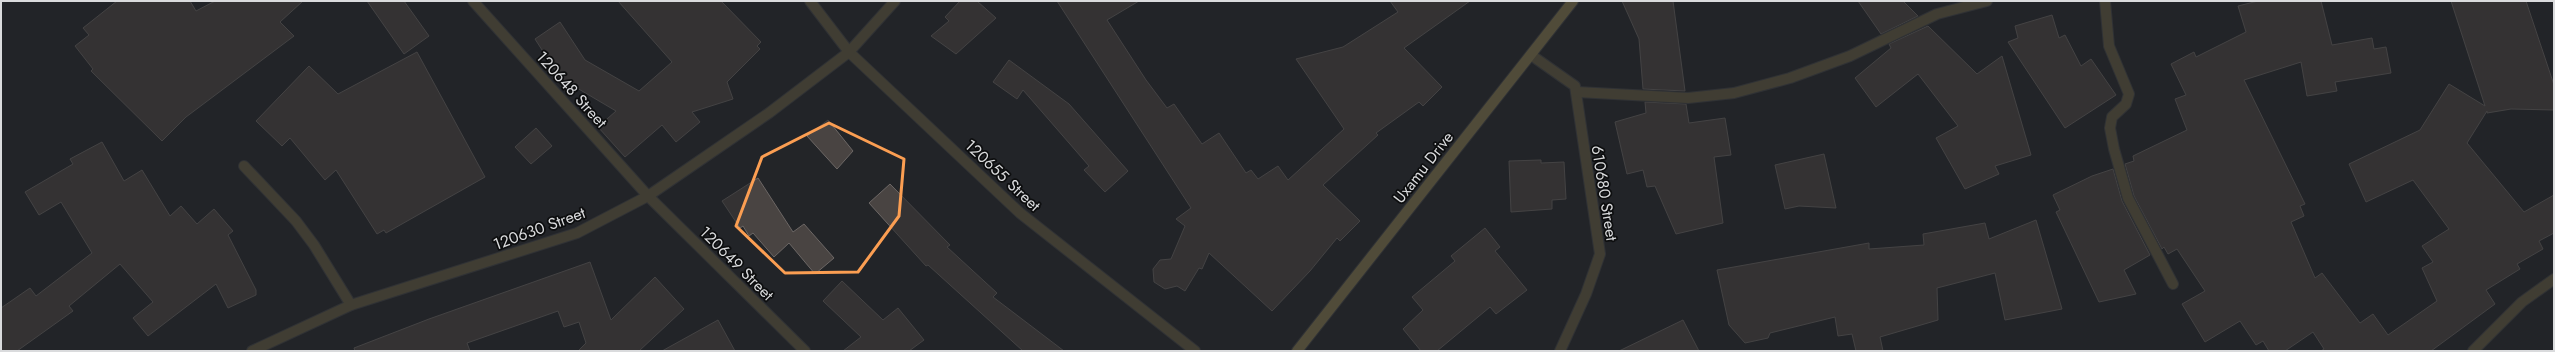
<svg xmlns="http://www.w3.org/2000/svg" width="2555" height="352" font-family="Jost,sans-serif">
	<rect width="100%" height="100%" fill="#232528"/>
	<g fill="#494442" stroke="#6c6765">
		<path d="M117,1h73l6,10 19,-10h88l-23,21 14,14 -108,81 -24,24 -71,-70 2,-2 -18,-23 14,-11 -6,-7z"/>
		<path d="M367,1h37l25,35 -25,18z"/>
		<path d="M618,1h103l40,41 -4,4 3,3 -33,33 6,17 -41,13 8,10 -24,20 -14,-17 -37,32 -27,-30 18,-16 -56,-33 -25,-39 25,-17 25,38 54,31 33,-29z"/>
		<path d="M960,1h17l19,17 -40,36 -25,-18 18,-15 -4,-4z"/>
		<path d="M1057,1h82l-32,19 39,60 21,28 7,-4 28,40 17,-11 27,40 5,-3 7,9 20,-13 10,14 56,-51 -48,-70 47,-12 55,-35 -8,-11h80l-66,47 38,39 -19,19 -4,-4 -43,31 2,2 -55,50 37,36 -20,20 -3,-3 -27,33 -38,40 -63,-58 -7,16 -3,-1 -14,23 -8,-5 -12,3 -11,-7 -1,-13 7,-9 11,-1 14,-33 -9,-7 15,-11z"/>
		<path d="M1622,1h51l12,90 -42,-2 -4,-50z"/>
		<path d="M1858,1h45l15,15 -37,18z"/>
		<path d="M2258,1h63l11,44 40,-7 2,11 12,-2 5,26 -56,9 2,9 -30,5 -6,-34 -57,18 61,124 -5,2 4,10 -13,6 24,56 7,-5 38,50 13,-9 15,21 49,-34 -15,-33 11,-6 -11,-16 27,-17 -36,-49 -47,22 -17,-38 71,-34 29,-46 36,22 -34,-105h75l28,84v25l-43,-1 -24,4v-2l-20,32 57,69 30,-17v38l-15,8 4,8 -26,15 3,5 -34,21 9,14 -64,47h-110l3,-2 -11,-17 -28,19h-16l-6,-10 -7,4 -16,-24 -35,21 -23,-38 23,-13 -28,-42 -9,5 -4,-7 -2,2 -28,-53 -9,-32 9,-3 -1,-5 54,-26 -12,-31 11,-4 -15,-31 23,-12 2,5 50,-25 -8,-26z"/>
		<path d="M2052,15l7,23 6,-3 16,31 10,-7 25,36 -51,33 -57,-86 10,-4 -3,-12z"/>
		<path d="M1928,26l49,48 25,-18 29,99 -36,11 4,8 -34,15 -29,-51 22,-12 -40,-52 -42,33 -21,-29 36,-30 -2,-4z"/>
		<path d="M417,52l68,125 -99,56 -2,-3 -7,4 -41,-64 -11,10 -35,-42 -8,8 -26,-25 53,-55 29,28z"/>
		<path d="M1009,60l60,44 59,67 -23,21 -21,-22 5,-4 -66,-76 -6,9 -24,-17z"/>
		<path d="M1645,102l41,2 3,19 36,-5 6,37 -17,2 9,66 -47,11 -21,-48 -8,1 -4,-17 -16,4 -12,-52 31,-9z"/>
		<path d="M828,120l25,31 -16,18 -30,-33z"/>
		<path d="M536,128l16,18 -21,18 -16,-17z"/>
		<path d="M102,142l22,39 18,-11 28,46 11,-10 16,18 17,-15 19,22 -5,4 28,55v5l-28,13 -12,-24 -68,52 -15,-18 20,-16 -33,-38 -51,42 4,5 -56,40h-16v-43l29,-20 6,8 56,-43 -31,-51 -22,13 -14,-23 48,-28 -3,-5z"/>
		<path d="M1824,154l12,54 -37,-2 -14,3 -10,-44z"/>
		<path d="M1541,160v3l23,-1 2,37 -14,1v9l-41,3 -2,-51z"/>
		<path d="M2113,169l9,32 28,54 -26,15 12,24 -37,8 -43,-90 4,-2 -7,-15 39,-19z"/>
		<path d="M758,178l35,54 11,-8 30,34 -19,16 -26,-31 -15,14 -21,-24 -4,3 -6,-10 -3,2 -18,-27z"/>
		<path d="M890,184l60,61 -3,2 50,46 -4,4 71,54h-41l-95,-86 -2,1 -57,-63z"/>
		<path d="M2036,220l26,89 -57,11 -10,-47 -58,15 1,32 -58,17 3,14h-27l-4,-17 -14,2 -3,-19 -65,16 -2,5 -23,5 -16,-18 -12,-55 152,-27v6l55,-4 -1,-11 62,-11 4,16z"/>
		<path d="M1485,228l15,19 -5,4 32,39 -31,24 -6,-7 -53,44h-16l-18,-22 20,-19 -11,-13 43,-36 -4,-5z"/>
		<path d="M590,262l21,58 44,-43 29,32 -45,42h-61l8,-8 -7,-21 -15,5 -6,-16 -91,32 3,8h-115l-1,-3 75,-29z"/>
		<path d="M842,281l41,39 15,-12 26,32 -15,11h-66l18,-14 -38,-36z"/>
		<path d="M718,320l17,31h-73z"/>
		<path d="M1683,320l16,31h-80z"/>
	</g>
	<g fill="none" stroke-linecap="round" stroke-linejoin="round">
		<g stroke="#404245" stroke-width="12">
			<g id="street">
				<path d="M473,1l175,195 157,155"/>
				<path d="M810,1l39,51 171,161 175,138"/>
				<path d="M2105,1l4,45 20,48 -3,10 -14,13 -2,11 4,21 14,49 45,86"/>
				<path d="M1531,55l44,31 25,168 -14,40 -26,57"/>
				<path d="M1577,92l111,6 46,-5 56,-15 60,-22 87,-42 50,-13"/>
				<path d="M244,166l52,55 18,24 37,60"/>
				<path d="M252,351l99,-46 226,-72 71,-37 121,-83 80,-61 46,-51"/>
				<path d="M2473,351l49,-49 32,-23"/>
			</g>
		</g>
		<g stroke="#404245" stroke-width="12">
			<path id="secondary" d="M1297,351l276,-350"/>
		</g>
		<use href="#street" stroke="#645c41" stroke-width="10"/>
		<use href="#secondary" stroke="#887b4f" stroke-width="10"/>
	</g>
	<path d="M0 0H2555V352H0ZM829,123l75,36 -5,57 -41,56 -73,1 -49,-47 26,-69z" fill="#232528" fill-opacity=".55" fill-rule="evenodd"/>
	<path fill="none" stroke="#fb9e52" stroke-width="3" stroke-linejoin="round" d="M829,123l75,36 -5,57 -41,56 -73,1 -49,-47 26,-69z"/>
	<g text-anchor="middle" stroke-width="3.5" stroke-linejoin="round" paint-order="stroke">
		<g font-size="16" fill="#dadbdd" stroke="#0d0e0f">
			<text transform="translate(572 89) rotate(48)" y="6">120648 Street</text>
			<text transform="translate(1423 167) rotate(-52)" y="6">Uxamu Drive</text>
			<text transform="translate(1003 175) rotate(43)" y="6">120655 Street</text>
			<text transform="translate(1605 193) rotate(81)" y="6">610680 Street</text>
			<text transform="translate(539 228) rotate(-20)" y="6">120630 Street</text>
			<text transform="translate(737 263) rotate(45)" y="6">120649 Street</text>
		</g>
	</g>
	<rect width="2555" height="352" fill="none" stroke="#dadbdd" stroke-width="4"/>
</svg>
